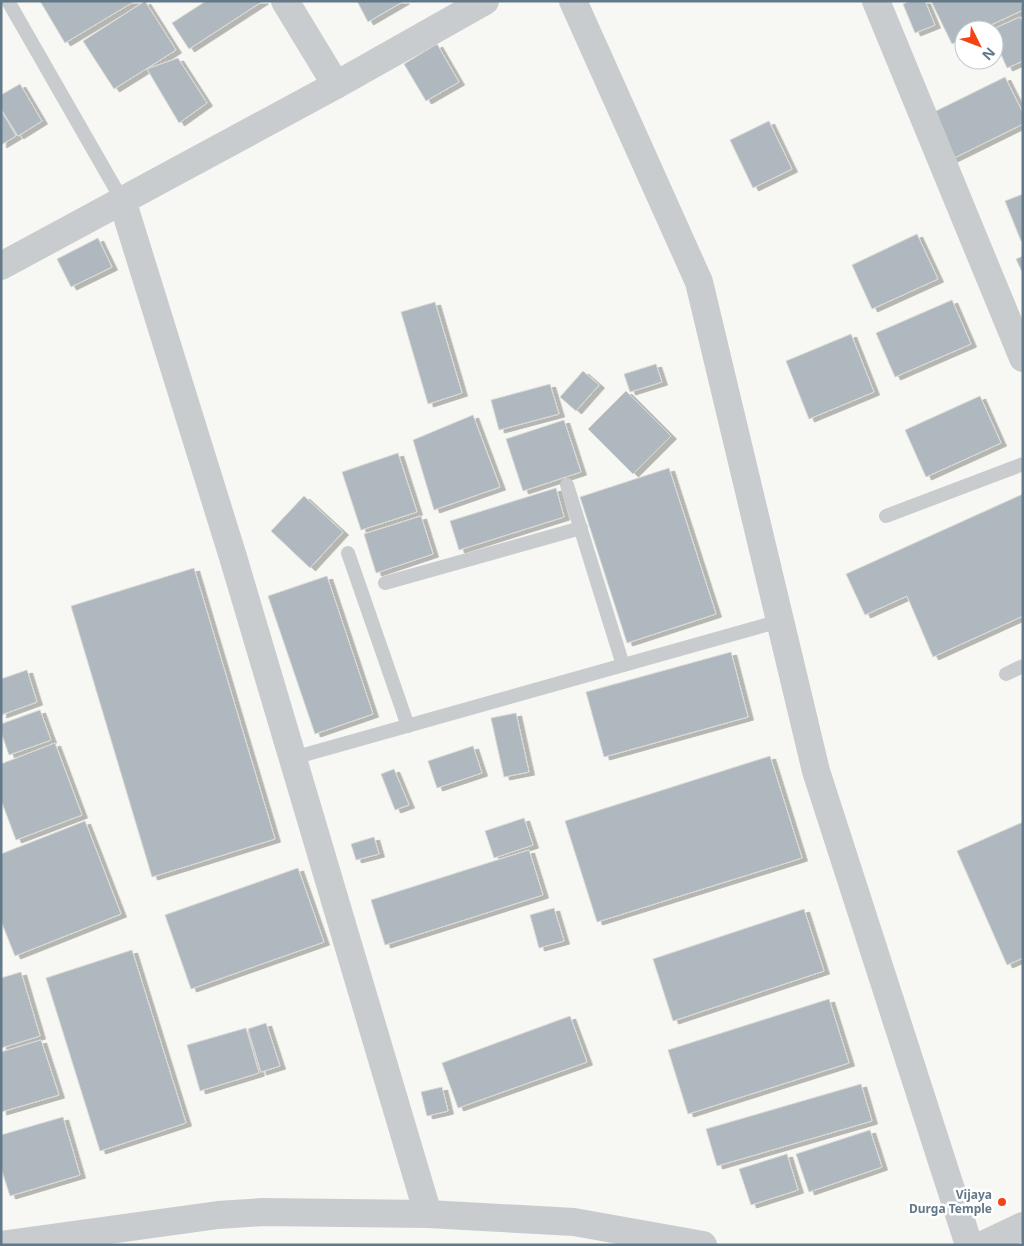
<svg xmlns="http://www.w3.org/2000/svg" width="1024" height="1246" font-family="'Noto Sans',sans-serif">
	<defs>
		<filter id="shadow"><feDropShadow dx="5.5" dy="3" stdDeviation="0" flood-color="#0004"/></filter>
	</defs>
	<rect width="100%" height="100%" fill="#f7f7f3"/>
	<g fill="#afb8be" stroke="#d9d9d6" filter="url(#shadow)">
		<path d="M40,1h95l-70,42z"/>
		<path d="M145,1l31,49 -62,39 -31,-48z"/>
		<path d="M206,1h57l-74,48 -17,-26z"/>
		<path d="M357,1h47l-36,21z"/>
		<path d="M910,1h15l10,24 -20,8 -12,-29z"/>
		<path d="M931,1h90l2,9 -43,20h-16v8l-12,6z"/>
		<path d="M1020,17l3,6v38l-16,7 -13,-30v-8h-3z"/>
		<path d="M437,44l22,38 -33,19 -22,-37z"/>
		<path d="M178,58l29,45 -28,20 -32,-54z"/>
		<path d="M1005,77l18,36v11l-71,35 -22,-45z"/>
		<path d="M20,84l22,37 -24,15 -17,-27v-14z"/>
		<path d="M1,110l15,26 -15,9z"/>
		<path d="M769,121l23,48 -39,19 -23,-48z"/>
		<path d="M1023,194v46l-2,1 -16,-40z"/>
		<path d="M917,234l21,45 -66,30 -20,-44z"/>
		<path d="M98,238l14,29 -41,20 -14,-28z"/>
		<path d="M1023,256v18l-7,-15z"/>
		<path d="M952,300l19,44 -76,33 -19,-44z"/>
		<path d="M435,302l27,91 -34,11 -27,-92z"/>
		<path d="M851,334l23,58 -65,27 -23,-58z"/>
		<path d="M656,364l6,18 -32,10 -6,-18z"/>
		<path d="M583,371l16,14 -23,26 -16,-14z"/>
		<path d="M550,384l9,30 -60,16 -8,-30z"/>
		<path d="M626,391l45,45 -38,38 -45,-45z"/>
		<path d="M980,396l21,47 -75,34 -21,-47z"/>
		<path d="M473,415l27,72 -66,23 -21,-70z"/>
		<path d="M564,420l17,52 -58,19 -17,-52z"/>
		<path d="M398,453l19,59 -56,18 -19,-58z"/>
		<path d="M669,468l47,146 -89,29 -47,-146z"/>
		<path d="M556,488l8,29 -105,33 -9,-29z"/>
		<path d="M1023,494v122l-90,41 -26,-61 -42,19 -19,-41z"/>
		<path d="M304,496l39,36 -33,36 -39,-37z"/>
		<path d="M421,516l12,38 -57,19 -12,-39z"/>
		<path d="M194,568l81,271 -123,38 -81,-271z"/>
		<path d="M327,576l46,138 -58,20 -47,-138z"/>
		<path d="M731,652l17,65 -144,40 -18,-65z"/>
		<path d="M27,670l10,32 -36,13v-36z"/>
		<path d="M40,710l11,30 -42,15 -8,-23v-8z"/>
		<path d="M516,713l13,59 -25,5 -13,-59z"/>
		<path d="M55,743l27,72 -66,25 -15,-40v-36z"/>
		<path d="M473,746l9,27 -45,15 -9,-27z"/>
		<path d="M770,756l32,102 -205,64 -32,-101z"/>
		<path d="M394,769l15,36 -14,5 -14,-36z"/>
		<path d="M524,818l9,27 -39,13 -9,-27z"/>
		<path d="M85,821l36,93 -106,42 -14,-35v-67z"/>
		<path d="M1023,822v136l-16,7 -50,-114z"/>
		<path d="M374,837l5,17 -23,6 -5,-16z"/>
		<path d="M529,850l14,45 -158,50 -14,-45z"/>
		<path d="M298,868l26,74 -133,47 -26,-74z"/>
		<path d="M554,908l10,33 -25,7 -9,-33z"/>
		<path d="M804,909l20,62 -151,50 -20,-62z"/>
		<path d="M132,950l54,173 -86,28 -54,-173z"/>
		<path d="M21,972l19,64 -39,12v-70z"/>
		<path d="M829,999l20,64 -161,51 -20,-64z"/>
		<path d="M570,1016l17,46 -129,46 -16,-45z"/>
		<path d="M266,1023l14,43 -19,6 -13,-43z"/>
		<path d="M246,1028l13,45 -59,18 -13,-46z"/>
		<path d="M41,1040l18,55 -58,17v-60z"/>
		<path d="M861,1084l11,37 -155,45 -11,-37z"/>
		<path d="M442,1087l6,24 -21,5 -6,-24z"/>
		<path d="M63,1117l17,58 -70,21 -9,-28v-33z"/>
		<path d="M870,1130l12,37 -73,25 -13,-38z"/>
		<path d="M787,1154l11,36 -47,15 -12,-36z"/>
	</g>
	<g fill="none" stroke-linecap="round" stroke-linejoin="round">
		<g stroke="#c9cccf" stroke-width="14">
			<path d="M8,1l114,199"/>
			<path d="M567,485l56,180"/>
			<path d="M886,516l137,-52"/>
			<path d="M348,553l60,173"/>
			<path d="M385,583l196,-55"/>
			<path d="M1006,674l17,-8"/>
			<path d="M293,758l487,-137"/>
		</g>
		<g stroke="#c9cccf" stroke-width="28">
			<path d="M285,1l51,84"/>
			<path d="M876,1l147,357"/>
			<path d="M122,200l111,357 195,657"/>
			<path d="M1,266l335,-181 149,-84"/>
		</g>
		<g stroke="#c9cccf" stroke-width="28">
			<path d="M573,1l126,281 117,489 153,474"/>
			<path d="M1,1245l217,-30 45,-3 165,2 146,8 129,23"/>
			<path d="M983,1245l40,-19"/>
		</g>
	</g>
	<circle fill="#f54315" stroke="#fff" stroke-width="2" cx="1002" cy="1202" r="5"/>
	<g text-anchor="middle" stroke-width="5" stroke-linejoin="round" paint-order="stroke">
		<g font-size="12" font-weight="bold" fill="#637888" stroke="#fff" text-anchor="end">
			<text x="992" y="1199">Vijaya<tspan x="992" dy="14">Durga Temple</tspan></text>
		</g>
	</g>
	<rect width="1024" height="1246" fill="none" stroke="#637888" stroke-width="5"/>
	<g transform="translate(979 45) rotate(132)"><circle r="24" fill="#ffffff" stroke="#c1c9cf"/>
	<path d="M0-4L9 19L0 12L-9 19Z" fill="#f54315"/>
	<text y="-8" font-size="14" font-weight="bold" text-anchor="middle" fill="#637888">N</text>
	</g>
</svg>
